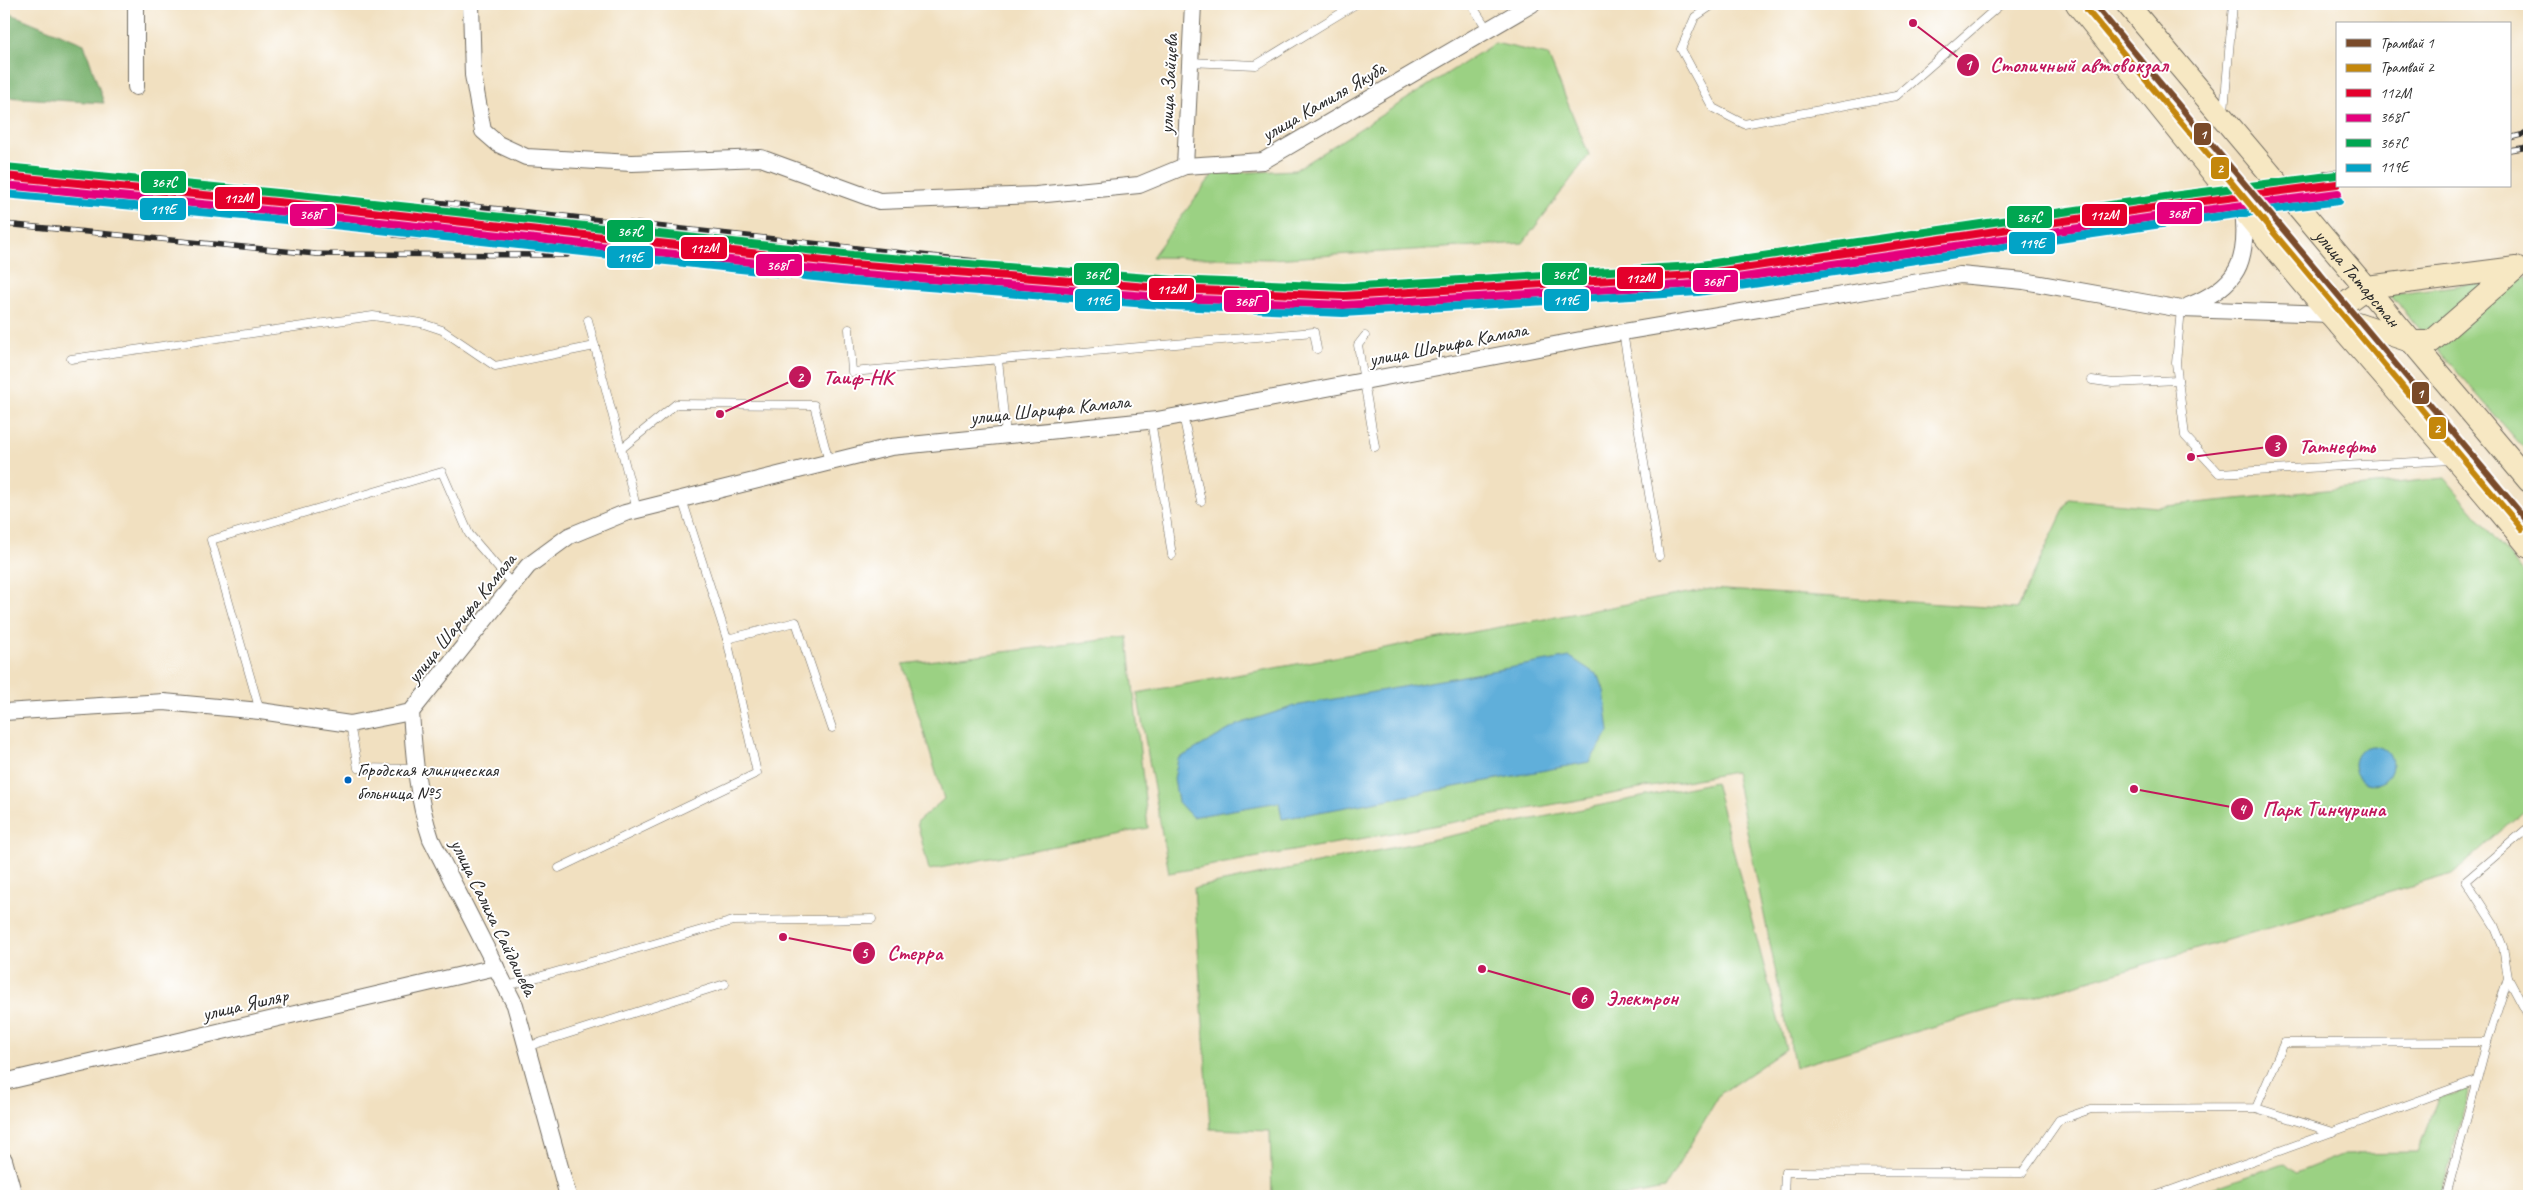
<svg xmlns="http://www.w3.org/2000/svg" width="2533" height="1200" font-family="Caveat,sans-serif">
	<rect width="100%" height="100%" fill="#fff"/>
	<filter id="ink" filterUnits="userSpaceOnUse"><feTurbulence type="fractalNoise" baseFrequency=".02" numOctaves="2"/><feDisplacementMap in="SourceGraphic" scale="10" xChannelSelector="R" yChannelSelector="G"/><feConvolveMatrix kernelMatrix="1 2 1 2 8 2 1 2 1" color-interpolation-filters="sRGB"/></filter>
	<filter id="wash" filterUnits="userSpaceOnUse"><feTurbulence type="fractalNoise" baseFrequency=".0096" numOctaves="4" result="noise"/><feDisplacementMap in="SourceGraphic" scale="20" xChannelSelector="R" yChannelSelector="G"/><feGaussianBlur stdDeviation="1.12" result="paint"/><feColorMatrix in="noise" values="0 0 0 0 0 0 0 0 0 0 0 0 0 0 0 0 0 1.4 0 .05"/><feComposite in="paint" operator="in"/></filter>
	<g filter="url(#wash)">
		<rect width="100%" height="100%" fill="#f1e0c0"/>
		<g fill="#9bd183" stroke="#637e57">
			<path d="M1495,43l53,12 41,100 -66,88 -251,16 -120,-2 61,-83 82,-4z"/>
			<path d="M2529,277v177l-140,-160z"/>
			<path d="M2445,478l84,101v227l-77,68 -657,193 -60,-295 -566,101 -32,-180 573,-104 307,20 52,-110 88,8z"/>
			<path d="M1128,637l20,191 -219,42 -12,-48 27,-23 -41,-135z"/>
			<path d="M1715,782l71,267 -66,45 -56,95 -38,7h-354l-2,-65 -60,-2 -16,-241z"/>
			<path d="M2469,1088l-28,108h-250l93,-33 12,10 48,-19 73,-1 21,-55z"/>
		</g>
		<path fill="#7cb371" stroke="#546f4e" d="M4,11l80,33 20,59 -100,-6z"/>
		<g fill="#60afda" stroke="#466d82">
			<path d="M1570,657l29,19 5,14 5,42 -20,30 -307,57 -3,-17 -87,15 -14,-15 -4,-23 4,-20 61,-35 56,-18z"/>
			<circle cx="2373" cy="765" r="19"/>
		</g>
	</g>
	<g filter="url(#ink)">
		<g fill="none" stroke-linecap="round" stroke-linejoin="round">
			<g stroke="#706a5f" stroke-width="9">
				<g id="lane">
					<path d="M1471,4l17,26"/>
					<path d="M1714,4l-19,13 -14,32 32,59 31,16 152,-28 105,-92"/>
					<path d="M1189,62l67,3 100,-61"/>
					<path d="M2224,111l9,-107"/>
					<path d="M2181,309l-5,54 9,73 34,37 232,-13"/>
					<path d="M588,320l49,190"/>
					<path d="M849,329l3,43 462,-40 3,17"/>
					<path d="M1623,332l36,224"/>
					<path d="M1365,336l-7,9 17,102"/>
					<path d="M71,359l302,-43 48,7 21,7 53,36 100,-20"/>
					<path d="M998,360l8,75"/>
					<path d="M2092,380l21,3 65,-3"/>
					<path d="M1183,415l18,86"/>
					<path d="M1151,420l21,135"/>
					<path d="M621,449l55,-45 138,1 15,57"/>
					<path d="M727,639l69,-17 36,106"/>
					<path d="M260,711l-49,-171 231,-68 27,62 43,50"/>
					<path d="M350,724l8,44 57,1"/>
					<path d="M559,868l198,-95 -30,-134 -45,-140"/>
					<path d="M2508,978l21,39"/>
					<path d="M507,986l226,-65 139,-2"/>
					<path d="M526,1047l199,-63"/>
					<path d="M2256,1108l76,24"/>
					<path d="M1784,1196l1,-24 237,1 37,-53 32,-11 165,-1 28,-65 203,-1"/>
					<path d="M2155,1196l321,-116"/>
					<path d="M2446,1196l41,-154 21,-64 -5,-31 -9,-22 -28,-44 63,-54"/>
				</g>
			</g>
			<g stroke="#706a5f" stroke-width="18">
				<g id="street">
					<path d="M471,4l2,71 10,56 15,13 28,13 106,6 129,-5 118,43 157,-6 103,-10 46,-19 78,-5 269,-157"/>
					<path d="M136,87v-83"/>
					<path d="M1185,166l8,-162"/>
					<path d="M2188,306c50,-20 61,-44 55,-96"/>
					<path d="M4,712l160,-10 96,9 90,13 61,-12 117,-146 41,-30 56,-23 266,-66 266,-27 466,-88 337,-57 64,6 157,28 149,5"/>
					<path d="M411,712c3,44 6,86 20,127l84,166 53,191"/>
					<path d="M4,1082l492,-115"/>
					<path d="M4,1160l10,36"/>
				</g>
			</g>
			<g stroke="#706a5f" stroke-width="24">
				<g id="secondary">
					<path d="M2077,4c84,104 166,209 253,310 67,78 135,154 199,233"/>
					<path id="s1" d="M2127,4l402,477"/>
					<path d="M2330,314l83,28h18l84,-73"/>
					<path d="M2330,314l37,-27 149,-19"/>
				</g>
			</g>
			<use href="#lane" stroke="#fff" stroke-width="8"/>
			<use href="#street" stroke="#fff" stroke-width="16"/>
			<use href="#secondary" stroke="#f7e8c3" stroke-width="22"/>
			<g stroke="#2b2b2b" stroke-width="5.5">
				<g id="rail">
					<path d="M2509,138l20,-5"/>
					<path d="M2509,150l20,-3"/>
					<path d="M2325,173l12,-1"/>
					<path d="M426,201l550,60"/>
					<path d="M4,224l312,30 251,1"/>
					<path d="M394,235c137,10 274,26 412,38"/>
				</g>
			</g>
			<use href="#rail" stroke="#fff" stroke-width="4" stroke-dasharray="11" stroke-linecap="butt"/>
			<g stroke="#fff" stroke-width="11">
				<path id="rail-1" d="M4,176l294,28 554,60 322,25 170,7 351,-21 478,-70 164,-21"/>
			</g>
			<g stroke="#fff" stroke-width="11">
				<path id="rail-2" d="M4,185l293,28 554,60 322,25 171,7 352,-21 478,-70 164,-21"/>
			</g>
			<g stroke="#fff" stroke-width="11">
				<path id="rail-3" d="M5,167l294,28 554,60 322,25 169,7 350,-21 478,-70 164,-21"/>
			</g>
			<g stroke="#fff" stroke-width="11">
				<path id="rail-4" d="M4,194l292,27 555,60 322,25 170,7 355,-21 477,-70 164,-21"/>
			</g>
			<use href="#rail-1" stroke="#e4002b" stroke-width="8"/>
			<use href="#rail-2" stroke="#e5007d" stroke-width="8"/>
			<use href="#rail-3" stroke="#00a651" stroke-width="8"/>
			<use href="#rail-4" stroke="#02a3c6" stroke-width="8"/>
			<g stroke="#fff" stroke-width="10">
				<path id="tram-1" d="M2094,4l435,519"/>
			</g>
			<g stroke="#fff" stroke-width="10">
				<path id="tram-2" d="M2087,10l435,519"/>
			</g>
			<use href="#tram-1" stroke="#7a4b2a" stroke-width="6"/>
			<use href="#tram-2" stroke="#c4870b" stroke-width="6"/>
		</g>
	</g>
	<circle fill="#0065bd" stroke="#fff" stroke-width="2" cx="348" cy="780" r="4.5"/>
	<g text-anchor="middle" stroke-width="4" stroke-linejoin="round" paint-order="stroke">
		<g font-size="19" fill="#2b2b2b" stroke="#fff" text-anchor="start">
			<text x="357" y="776">Городская клиническая<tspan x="357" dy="23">больница №5</tspan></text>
		</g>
		<g font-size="20" fill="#2b2b2b" stroke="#fff">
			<text transform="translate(1168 84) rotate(-87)" y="7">улица Зайцева</text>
			<text transform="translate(1323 101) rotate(-30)" y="7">улица Камиля Якуба</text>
			<text dy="7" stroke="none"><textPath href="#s1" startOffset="358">улица Татарстан</textPath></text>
			<text transform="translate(1448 344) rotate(-11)" y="7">улица Шарифа Камала</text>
			<text transform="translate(1050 409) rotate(-6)" y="7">улица Шарифа Камала</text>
			<text transform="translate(461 618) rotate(-51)" y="7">улица Шарифа Камала</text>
			<text transform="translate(494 917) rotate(64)" y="7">улица Салиха Сайдашева</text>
			<text transform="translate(245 1004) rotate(-13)" y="7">улица Яшляр</text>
		</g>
	</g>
	<path fill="none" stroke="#c2185b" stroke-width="2" d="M1913 23L1968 65M720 414L800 377M2191 457L2276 446M2134 789L2242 809M783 937L864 953M1482 969L1583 998"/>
	<g fill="#c2185b" stroke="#fff" stroke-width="2">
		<circle cx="1913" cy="23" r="5"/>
		<circle cx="720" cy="414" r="5"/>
		<circle cx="2191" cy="457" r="5"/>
		<circle cx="2134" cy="789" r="5"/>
		<circle cx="783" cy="937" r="5"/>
		<circle cx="1482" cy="969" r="5"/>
		<circle cx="1968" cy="65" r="12"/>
		<circle cx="800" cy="377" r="12"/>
		<circle cx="2276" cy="446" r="12"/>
		<circle cx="2242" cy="809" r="12"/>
		<circle cx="864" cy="953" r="12"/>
		<circle cx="1583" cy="998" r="12"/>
	</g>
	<g font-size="15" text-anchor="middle" font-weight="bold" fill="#fff">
		<text x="1968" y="70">1</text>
		<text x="800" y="382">2</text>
		<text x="2276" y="451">3</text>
		<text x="2242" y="814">4</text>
		<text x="864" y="958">5</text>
		<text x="1583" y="1003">6</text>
	</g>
	<g font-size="21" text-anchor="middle" font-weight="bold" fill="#c2185b" stroke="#fff" stroke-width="4" stroke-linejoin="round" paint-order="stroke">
		<text x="2079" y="72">Столичный автовокзал</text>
		<text x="858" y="384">Таиф-НК</text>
		<text x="2337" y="453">Татнефть</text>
		<text x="2324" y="816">Парк Тинчурина</text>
		<text x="915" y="960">Стерра</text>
		<text x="1642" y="1005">Электрон</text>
	</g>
	<g stroke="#fff" stroke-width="2">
		<rect x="2193" y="122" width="19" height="24" rx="5" fill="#7a4b2a"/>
		<rect x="2210" y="156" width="20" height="24" rx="5" fill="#c4870b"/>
		<rect x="140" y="170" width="47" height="24" rx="5" fill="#00a651"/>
		<rect x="214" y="186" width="47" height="24" rx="5" fill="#e4002b"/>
		<rect x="139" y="197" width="48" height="24" rx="5" fill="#02a3c6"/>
		<rect x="2156" y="201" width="47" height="24" rx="5" fill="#e5007d"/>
		<rect x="289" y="203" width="47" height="24" rx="5" fill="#e5007d"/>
		<rect x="2081" y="203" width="47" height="24" rx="5" fill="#e4002b"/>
		<rect x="2006" y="205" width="47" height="24" rx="5" fill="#00a651"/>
		<rect x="606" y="219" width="48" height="24" rx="5" fill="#00a651"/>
		<rect x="2008" y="231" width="48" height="24" rx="5" fill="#02a3c6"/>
		<rect x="680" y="236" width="48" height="24" rx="5" fill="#e4002b"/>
		<rect x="606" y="245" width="48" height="24" rx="5" fill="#02a3c6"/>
		<rect x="755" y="253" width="48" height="24" rx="5" fill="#e5007d"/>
		<rect x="1541" y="262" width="47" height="24" rx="5" fill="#00a651"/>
		<rect x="1073" y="262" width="47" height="24" rx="5" fill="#00a651"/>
		<rect x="1616" y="266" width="48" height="24" rx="5" fill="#e4002b"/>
		<rect x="1692" y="269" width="47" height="24" rx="5" fill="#e5007d"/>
		<rect x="1148" y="277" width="47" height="24" rx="5" fill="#e4002b"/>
		<rect x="1543" y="288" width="47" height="24" rx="5" fill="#02a3c6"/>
		<rect x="1074" y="288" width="47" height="24" rx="5" fill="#02a3c6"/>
		<rect x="1223" y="289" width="47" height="24" rx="5" fill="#e5007d"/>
		<rect x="2411" y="381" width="19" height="24" rx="5" fill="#7a4b2a"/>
		<rect x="2428" y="416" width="19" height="24" rx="5" fill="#c4870b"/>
	</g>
	<g font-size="14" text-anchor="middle" font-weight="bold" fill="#fff">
		<text x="2203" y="139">1</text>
		<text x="2220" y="173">2</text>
		<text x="164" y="187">367С</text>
		<text x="238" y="203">112М</text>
		<text x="163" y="214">119Е</text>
		<text x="2180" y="218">368Г</text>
		<text x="312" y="219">368Г</text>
		<text x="2104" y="220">112М</text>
		<text x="2029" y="222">367С</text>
		<text x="630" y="236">367С</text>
		<text x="2032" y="248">119Е</text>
		<text x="704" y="253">112М</text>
		<text x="630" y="262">119Е</text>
		<text x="779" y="270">368Г</text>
		<text x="1565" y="279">367С</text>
		<text x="1097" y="279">367С</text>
		<text x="1640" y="283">112М</text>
		<text x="1715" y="286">368Г</text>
		<text x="1171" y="294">112М</text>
		<text x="1566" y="305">119Е</text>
		<text x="1098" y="305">119Е</text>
		<text x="1247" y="306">368Г</text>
		<text x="2420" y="398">1</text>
		<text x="2437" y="433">2</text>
	</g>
	<rect width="2533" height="1200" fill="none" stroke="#fff" stroke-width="20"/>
	<rect x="2336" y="22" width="175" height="165" fill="#ffffff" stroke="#aaaaaa"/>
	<rect x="2346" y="39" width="25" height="8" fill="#7a4b2a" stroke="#aaaaaa"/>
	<text x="2380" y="48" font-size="15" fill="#2b2b2b">Трамвай 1</text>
	<rect x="2346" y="64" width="25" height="8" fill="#c4870b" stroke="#aaaaaa"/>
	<text x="2380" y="72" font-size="15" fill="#2b2b2b">Трамвай 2</text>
	<rect x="2346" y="89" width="25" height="8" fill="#e4002b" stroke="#aaaaaa"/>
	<text x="2380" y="98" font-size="15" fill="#2b2b2b">112М</text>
	<rect x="2346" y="114" width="25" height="8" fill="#e5007d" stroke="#aaaaaa"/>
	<text x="2380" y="122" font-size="15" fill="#2b2b2b">368Г</text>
	<rect x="2346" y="139" width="25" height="8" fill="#00a651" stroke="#aaaaaa"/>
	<text x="2380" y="148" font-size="15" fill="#2b2b2b">367С</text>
	<rect x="2346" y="164" width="25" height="8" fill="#02a3c6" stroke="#aaaaaa"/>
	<text x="2380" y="172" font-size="15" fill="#2b2b2b">119Е</text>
</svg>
